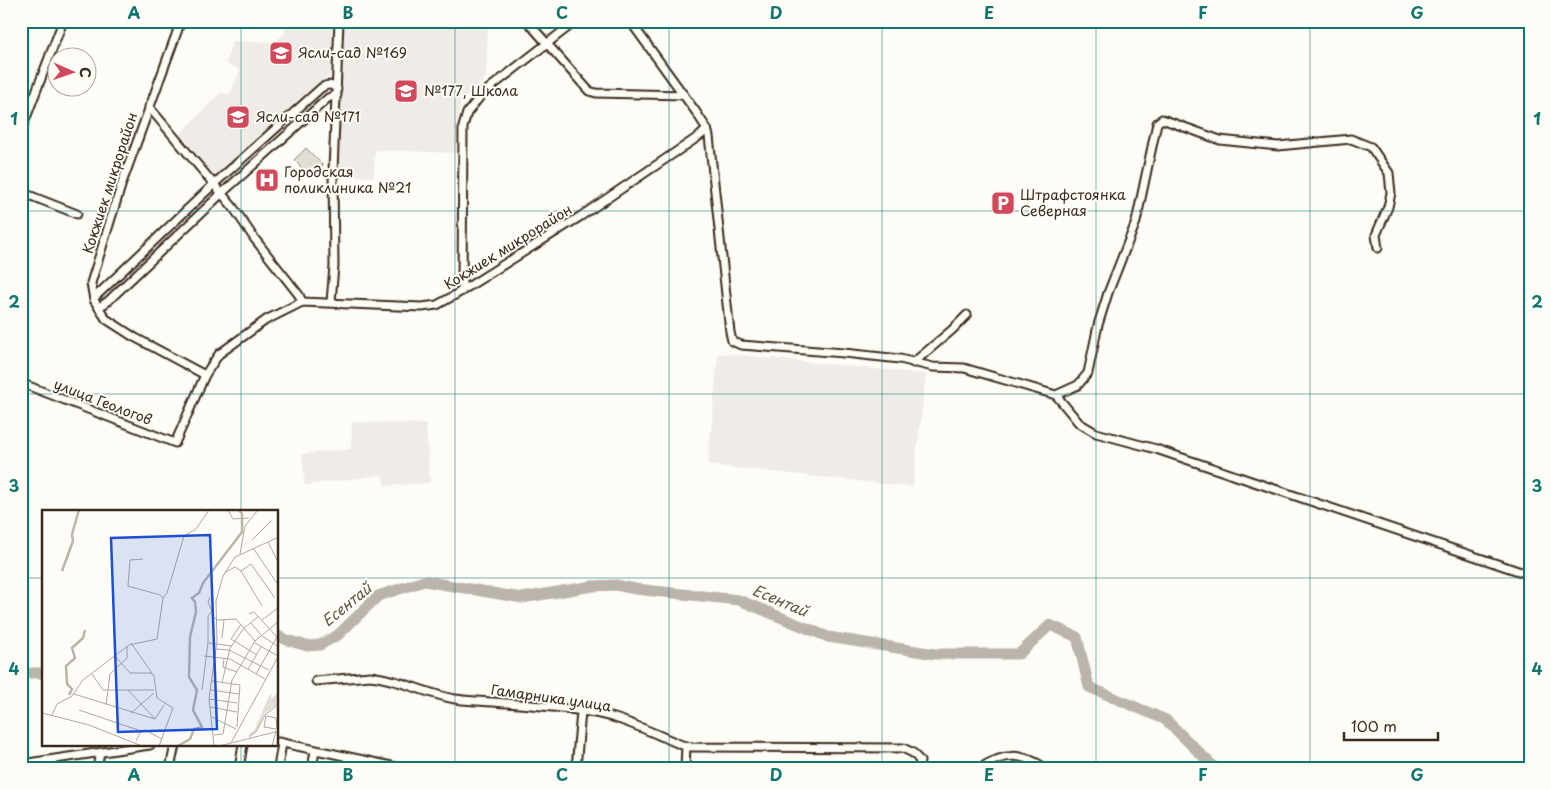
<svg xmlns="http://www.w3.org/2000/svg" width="1551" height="789" font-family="'Playpen Sans',sans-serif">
	<rect width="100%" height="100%" fill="#fdfcf7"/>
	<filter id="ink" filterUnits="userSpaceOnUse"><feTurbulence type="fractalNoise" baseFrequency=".02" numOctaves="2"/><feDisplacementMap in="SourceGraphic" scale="10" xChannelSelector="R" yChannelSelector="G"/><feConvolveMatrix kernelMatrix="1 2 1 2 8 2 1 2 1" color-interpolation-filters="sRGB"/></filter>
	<g filter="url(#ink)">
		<g fill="#efece7">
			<path d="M285,21h50l-1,51 -37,29 -82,75 -35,-42 40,-41 10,1 10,-24 -14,-6 6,-23 43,1 10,-9z"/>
			<path d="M341,21h147l-2,58 -26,24 -4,50 -81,-3 -1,27 -39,-2z"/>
			<path d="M718,353l208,21 -13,113 -205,-22z"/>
			<path d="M352,422l74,2 4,59 -46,3 -1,-11 -78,10 -3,-31 49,-5z"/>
		</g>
		<path fill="#e1ded7" stroke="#8e847a" d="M306,148l17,17 -12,12 -17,-17z"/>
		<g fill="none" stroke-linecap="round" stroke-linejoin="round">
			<g stroke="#bbb4ad" stroke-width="11">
				<path d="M278,636l9,4 20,6 13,-1 18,-10 40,-39 46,-15 98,17 71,-12 23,-1 19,4 104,11 89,37 107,17h84l31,-29 27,12 12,50 77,33 49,48"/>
				<path d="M21,673h23"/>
			</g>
			<g stroke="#3b2a1e" stroke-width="11">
				<g id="minor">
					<path d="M181,21l-59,162 -31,100 3,17 12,19 28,18 71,38"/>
					<path d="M527,21l62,70 7,2 88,2"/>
					<path d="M630,21l66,91 11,17 2,7 21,196 2,9 9,4 103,8 56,6 33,8 31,1 92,27 23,28 17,10 60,16 374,126"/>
					<path d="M149,107l84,100 21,31 45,57 3,7"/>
					<path d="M21,131l42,-110"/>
					<path d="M21,192l56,22"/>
					<path d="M462,291l1,-164 4,-14 15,-19 94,-73"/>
					<path d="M94,298l120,-114 107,-96c7,-4 11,-4 16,1"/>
					<path d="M331,302l3,-36 -1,-95 6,-150"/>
					<path d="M99,307l8,-5 114,-108 107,-96 9,-3"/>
					<path d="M913,363l39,-33 15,-15"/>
					<path d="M21,383l154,60 30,-68 14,-21 47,-34 36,-18 120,5 15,-2 18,-10 126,-79 120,-81 6,-6"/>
					<path d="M1056,395l22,-10 10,-12 10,-48 10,-32 28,-71 21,-99 5,-4 58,21 58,6 73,-7 20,8 18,26 2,20 -3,14 -12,28 2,13"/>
					<path d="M316,681l54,-5c30,3 56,18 85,23 13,2 26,2 38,3 35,3 76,5 111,13 26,6 53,20 78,30l9,2 212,1 10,5 7,8 -1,7"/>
					<path d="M278,742l123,26"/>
					<path d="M21,764l129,-19"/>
					<path d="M97,768l3,-15"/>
					<path d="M170,768l5,-23"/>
					<path d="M239,768l4,-23"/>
					<path d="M278,768l4,-25"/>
					<path d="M312,768l3,-17"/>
					<path d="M346,768l2,-11"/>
					<path d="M576,768l5,-56"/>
					<path d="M685,768l1,-22"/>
					<path d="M980,768c24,-15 41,-16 65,0"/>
				</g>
			</g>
			<use href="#minor" stroke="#fdfcf7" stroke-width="7"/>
		</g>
	</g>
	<path fill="none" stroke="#0f766e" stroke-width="1" stroke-opacity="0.55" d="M241,21v491M455,21v747M669,21v747M882,21v747M1096,21v747M1310,21v747M21,211h1509M21,394h1509M21,578h23M278,578h1252M241,745v23"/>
	<defs>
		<g id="school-square" transform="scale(1.25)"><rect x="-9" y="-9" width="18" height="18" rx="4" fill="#d1495b" stroke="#fdfcf7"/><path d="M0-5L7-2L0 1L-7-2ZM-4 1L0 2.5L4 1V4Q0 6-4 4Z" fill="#fff"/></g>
		<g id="hospital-square" transform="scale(1.25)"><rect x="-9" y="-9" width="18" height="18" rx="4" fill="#d1495b" stroke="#fdfcf7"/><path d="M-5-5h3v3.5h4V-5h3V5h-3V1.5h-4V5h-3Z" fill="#fff"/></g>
		<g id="parking-square" transform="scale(1.25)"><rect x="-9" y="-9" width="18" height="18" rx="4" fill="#d1495b" stroke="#fdfcf7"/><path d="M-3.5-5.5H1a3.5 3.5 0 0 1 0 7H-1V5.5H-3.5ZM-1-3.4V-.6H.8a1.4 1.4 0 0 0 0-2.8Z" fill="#fff"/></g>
	</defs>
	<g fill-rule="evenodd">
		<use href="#school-square" x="281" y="53"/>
		<use href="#school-square" x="406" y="91"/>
		<use href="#school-square" x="238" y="117"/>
		<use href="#hospital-square" x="267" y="180"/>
		<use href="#parking-square" x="1003" y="203"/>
	</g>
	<g text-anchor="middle" stroke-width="4" stroke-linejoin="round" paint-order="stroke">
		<g font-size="14" fill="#3b2a1e" stroke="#fdfcf7" text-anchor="start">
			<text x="298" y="58">Ясли-сад №169</text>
			<text x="424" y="96">№177, Школа</text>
			<text x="256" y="122">Ясли-сад №171</text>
			<text x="284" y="177">Городская<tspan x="284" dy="16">поликлиника №21</tspan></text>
			<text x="1020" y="200">Штрафстоянка<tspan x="1020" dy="16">Северная</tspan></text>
		</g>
		<g font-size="14" fill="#3b2a1e" stroke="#fdfcf7">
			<text transform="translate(110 183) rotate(-72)" y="5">Кокжиек микрорайон</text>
			<text transform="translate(508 247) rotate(-32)" y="5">Кокжиек микрорайон</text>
			<text transform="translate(103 402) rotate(21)" y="5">улица Геологов</text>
			<text transform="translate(551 698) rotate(8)" y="5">Гамарника улица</text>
		</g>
		<g font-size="15" font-style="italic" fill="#615349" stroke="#fdfcf7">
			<text transform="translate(780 601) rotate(23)" y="5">Есентай</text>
			<text transform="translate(347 605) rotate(-39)" y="5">Есентай</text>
		</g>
	</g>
	<g transform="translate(42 510)">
		<rect width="236" height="236" fill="#fdfcf7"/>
		<path d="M236,182v12l-13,9 -8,17 -5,5 -5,1 8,-7 14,-33 3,-2 -1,5z" fill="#e1ded7"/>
		<path fill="none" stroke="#bbb4ad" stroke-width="2.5" d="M20,61l11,-30 -1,-7 7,-24M27,185l3,-6 -5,-5 -1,-18 9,-8 -3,-10 11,-10 2,-8M136,236l12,-7 4,-10 8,-2 -9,-17 4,-20 -8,-13 1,-40 6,-25 -1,-10 -3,-4 7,-5 4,-10 39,-51v-18l-3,-4"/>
		<path fill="none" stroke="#afa8a0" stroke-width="1" d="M186,0l5,9 16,-1M210,30l19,-19M226,32l11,22M211,38l26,38M198,44l5,-28 13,-16M101,49l-13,1 -2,26 32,9 3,3M199,61l10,-7 24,34M199,61l21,35M184,62l9,-5 6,4M169,104l6,6 19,-1 19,22M207,104l5,-2 23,25M220,110l17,-13M209,113l11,13 17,11M199,114l-10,15 26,16M180,128l2,-18M89,133l23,33 3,22 16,10 -14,38M167,133l23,3M213,133l23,13M174,139l13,1 40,20M73,146l15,17h22M162,146l26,3 35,20M182,149l-1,8 14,5M206,159l13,-22M50,164l11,16h51M214,164l21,-37M170,171l28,4 -3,42M180,173l8,-35 14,-20 15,-12M86,180l27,29M160,180l6,-47v-27l4,-5 -4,-9 2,-5M169,180l28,4M32,184l81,25M167,189l28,4M64,195l4,-31 17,-16v-12M168,197l27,5M37,200l62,21 -5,10M0,203l47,12 53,21M89,203l23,-20M10,205l5,-11 15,-8 11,-16 46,-35 28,-6 6,-41 4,-5 17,-57 12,-7 13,-19M170,207l24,12M113,209l9,-14M234,219l-12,-2 2,-11 10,2 1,11M99,221l4,-1 17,9M172,225l9,-1 9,-54 23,-39 24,-20M207,227l7,-5 9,-17 14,-11M189,233l48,-88M172,236l-5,-47 8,-58 -1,-40 7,-25 12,-19 44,-20M177,236l60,-15M230,236l4,-15"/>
		<path fill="#1d4ed8" fill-opacity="0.15" stroke="#1d4ed8" stroke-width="2.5" d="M168,25l7,194 -99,3 -7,-194z"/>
		<rect width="236" height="236" fill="none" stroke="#3b2a1e" stroke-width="2.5"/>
	</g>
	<rect width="1551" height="789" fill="none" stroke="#fdfcf7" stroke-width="55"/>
	<g transform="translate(72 72) rotate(92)"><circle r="24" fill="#fdfcf7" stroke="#afa8a0"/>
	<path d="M0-4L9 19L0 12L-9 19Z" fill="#d1495b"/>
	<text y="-8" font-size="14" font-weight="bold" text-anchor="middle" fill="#3b2a1e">С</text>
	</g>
	<path d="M1344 732v8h94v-8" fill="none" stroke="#3b2a1e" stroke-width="2.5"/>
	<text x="1351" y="732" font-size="15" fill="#3b2a1e" stroke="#fdfcf7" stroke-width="4" paint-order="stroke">100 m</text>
	<rect x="28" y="28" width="1496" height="734" fill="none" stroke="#0f766e" stroke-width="2"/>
	<g font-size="16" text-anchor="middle" font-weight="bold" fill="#0f766e">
		<text x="134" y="19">A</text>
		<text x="348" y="19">B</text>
		<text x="562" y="19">C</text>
		<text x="776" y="19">D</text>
		<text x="989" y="19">E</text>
		<text x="1203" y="19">F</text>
		<text x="1417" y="19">G</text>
		<text x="14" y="125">1</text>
		<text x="1537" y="125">1</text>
		<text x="14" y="308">2</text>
		<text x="1537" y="308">2</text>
		<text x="14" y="492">3</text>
		<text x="1537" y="492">3</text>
		<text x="14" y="675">4</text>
		<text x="1537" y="675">4</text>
		<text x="134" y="781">A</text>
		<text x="348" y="781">B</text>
		<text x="562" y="781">C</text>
		<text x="776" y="781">D</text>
		<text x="989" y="781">E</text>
		<text x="1203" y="781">F</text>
		<text x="1417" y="781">G</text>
	</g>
</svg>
